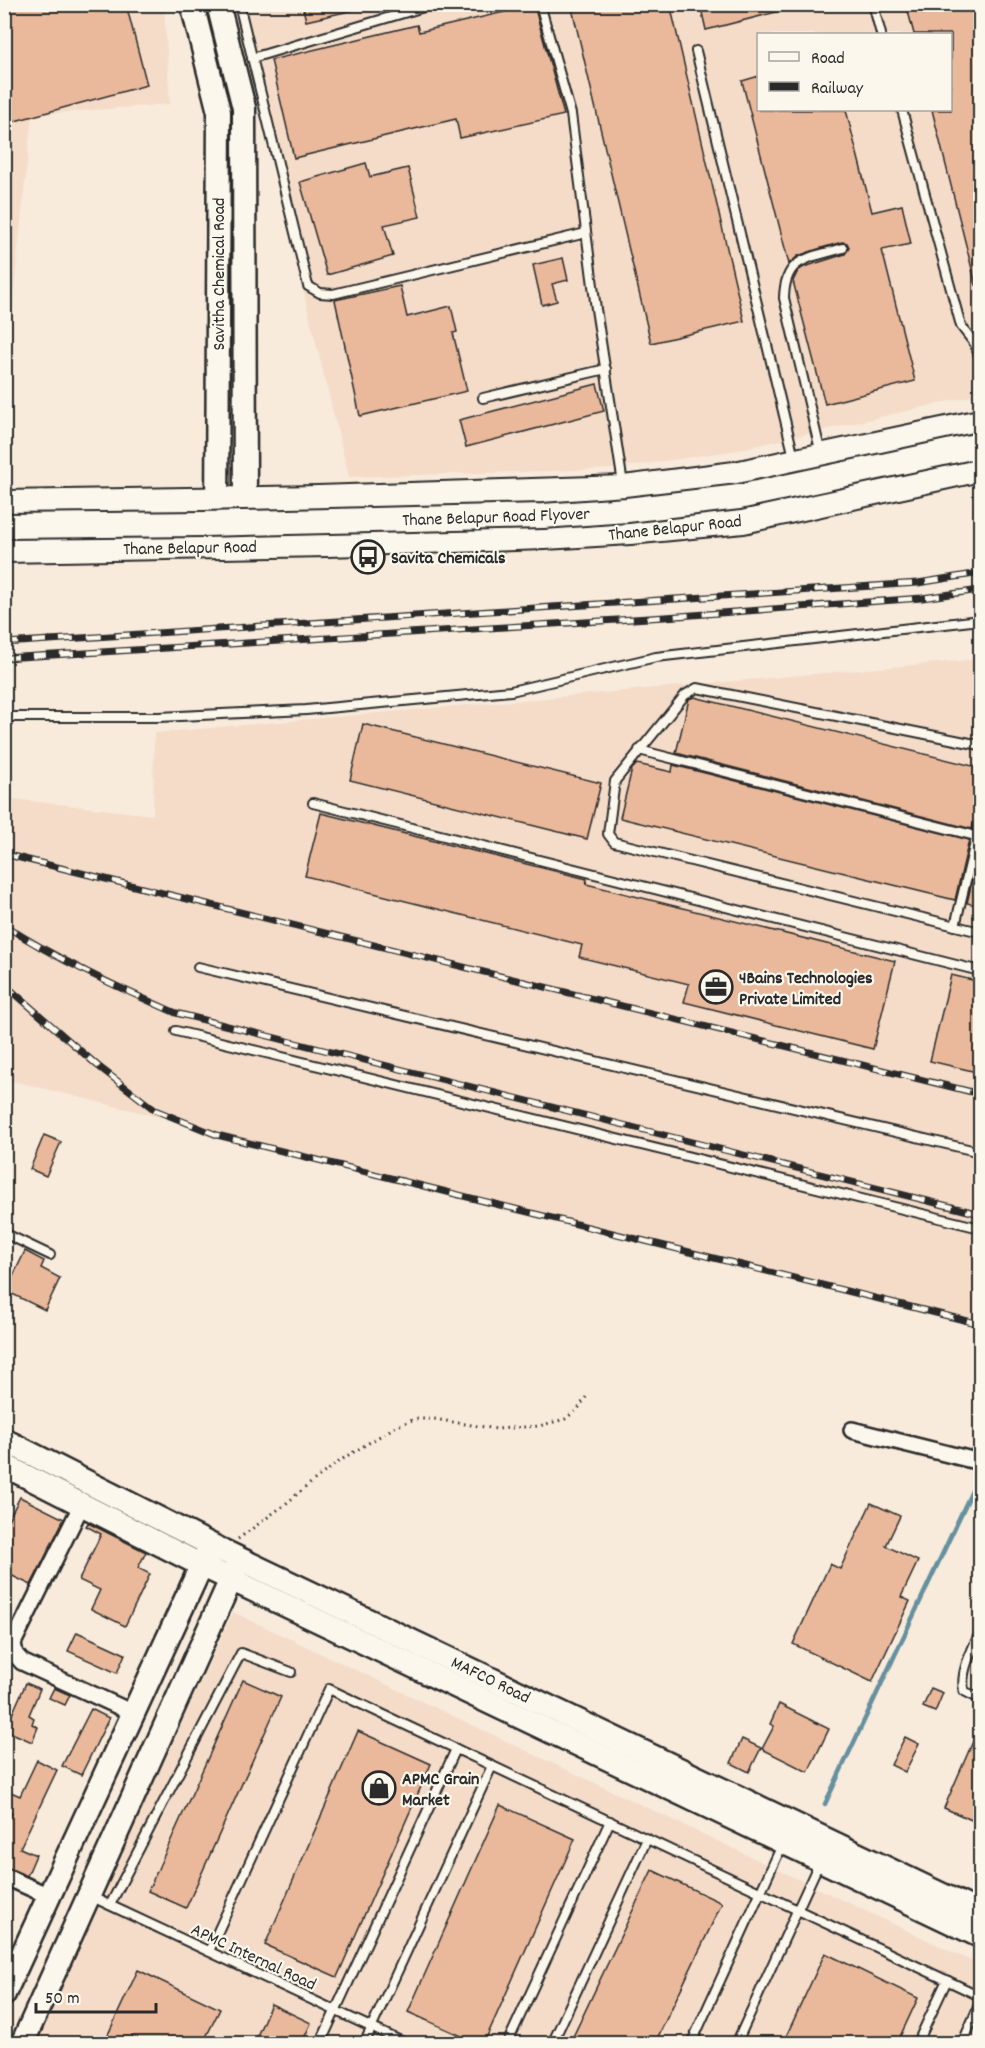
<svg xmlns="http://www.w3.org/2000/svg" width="985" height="2048" font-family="Dekko,sans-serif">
	<rect width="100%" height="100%" fill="#f8ebdc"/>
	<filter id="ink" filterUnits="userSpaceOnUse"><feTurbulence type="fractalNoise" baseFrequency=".0167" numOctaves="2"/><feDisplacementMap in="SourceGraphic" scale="12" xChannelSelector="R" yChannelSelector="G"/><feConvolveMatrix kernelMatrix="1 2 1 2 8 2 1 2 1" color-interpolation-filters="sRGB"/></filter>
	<g filter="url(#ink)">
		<g fill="#f4dcc8" fill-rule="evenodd">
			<path d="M4,5h160l6,99 -138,11 -27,260z"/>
			<path d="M233,5h747v389l-242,56 -126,19 -263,8zM758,34h192v76h-192z"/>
			<path d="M980,659v661l-975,-241v-281l148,17 1,-82z"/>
			<path d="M233,1612l747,353v78l-948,1z"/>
		</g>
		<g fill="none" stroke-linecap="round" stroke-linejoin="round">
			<path stroke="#65909f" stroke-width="4.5" d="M825,1804l153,-326"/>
		</g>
		<g fill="#eab99b" stroke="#2b2b2b" stroke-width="1.5">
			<path d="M4,4h122l21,81 -143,39z"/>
			<path d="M302,4h51l1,6 -48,11z"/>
			<path d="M571,4h99l74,317 -93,22z"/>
			<path d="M700,4h87l1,5 -82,21z"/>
			<path d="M906,4h75v280l-5,1 -44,-175h19v-76h-37z"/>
			<path d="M534,5l30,110 -104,23 -4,-19 -162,39 -23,-98 146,-35 2,7z"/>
			<path d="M759,76v34h87l26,102 30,-7 9,39 -29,6 33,131 -90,23 -32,-123 5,-10 6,-4 41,-13 4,-7 -2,-4 -5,-1 -24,7 -20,7 -9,8 -47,-183z"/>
			<path d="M366,163l4,14 38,-9 12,49 -36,8 9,31 -66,19 -27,-93z"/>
			<path d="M563,258l5,22 -16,4 5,17 -15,4 -9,-40z"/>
			<path d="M400,286l7,31 44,-11 6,26 -4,1 14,58 -107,25 -25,-116z"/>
			<path d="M597,384l7,27 -138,36 -7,-27z"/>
			<path d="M694,697l287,71v26l-9,35 -296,-76 13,-54z"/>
			<path d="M363,724l238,59 -14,56 -237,-59z"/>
			<path d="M637,764l35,8 1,-7 296,75 -14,60 -335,-82 12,-49z"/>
			<path d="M321,813l266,66 -1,5 309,77 -22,88 -189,-47 5,-18 -110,-27 3,-12 -277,-69z"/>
			<path d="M980,847h1v59l-14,-3z"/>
			<path d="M951,975l30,7v91l-51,-12z"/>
			<path d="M44,1135l17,7 -15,34 -16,-7z"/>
			<path d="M25,1251l19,10 -3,7 19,10 -15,32 -39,-19z"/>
			<path d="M20,1497l44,22 -33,66 -27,-13v-44z"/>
			<path d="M871,1503l29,13 -14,30 32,15 -17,36 9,4 -38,81 -79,-38 37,-80 10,5z"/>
			<path d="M88,1523l58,29 -8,16 12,6 -25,52 -34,-17 9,-19 -21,-10 22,-46 -15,-8z"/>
			<path d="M77,1632l48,22 -8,19 -49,-22z"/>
			<path d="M243,1680l38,17 -95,211 -38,-17z"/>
			<path d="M26,1683l14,6 -11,26 5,3 -2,6 6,3 -6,15 -27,-12z"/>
			<path d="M54,1688l16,7 -5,10 -16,-7z"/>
			<path d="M931,1688l12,5 -8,19 -12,-5z"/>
			<path d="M779,1704l50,25 -21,43 -46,-23 12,-23 -4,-2z"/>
			<path d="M91,1709l18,9 -28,57 -19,-9z"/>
			<path d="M981,1723v101l-37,-16z"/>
			<path d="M358,1731l73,33 -94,213 -72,-32z"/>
			<path d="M905,1737l14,7 -14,28 -14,-7z"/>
			<path d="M742,1739l19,9 -12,24 -18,-9z"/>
			<path d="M37,1760l20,10 -37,78 16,7 -9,21 -23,-10v-37l8,-16 -8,-4v-20l16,7z"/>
			<path d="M500,1805l75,34 -91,204h-7l-69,-31z"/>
			<path d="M652,1870l70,33 -67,140h-85z"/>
			<path d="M825,1953l93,45 -21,45h-114z"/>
			<path d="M138,1970l82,39 -17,34h-99z"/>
			<path d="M271,2004l40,19 -9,20h-48z"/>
		</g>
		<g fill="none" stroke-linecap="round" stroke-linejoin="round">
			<g stroke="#2b2b2b" stroke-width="12">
				<g id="service">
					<path d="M239,4l69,282 12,7 13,1 253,-61"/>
					<path d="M540,4l31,110 25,195 27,175"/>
					<path d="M873,4l8,30"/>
					<path d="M696,51l98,406"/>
					<path d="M252,58l182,-54"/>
					<path d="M902,110l59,216 14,18 5,15"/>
					<path d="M483,398l123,-29"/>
					<path d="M821,454l-37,-156c1,-42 25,-39 59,-50"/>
					<path d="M4,717h155l147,-7 205,-19 145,-34 324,-37"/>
					<path d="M980,745l-283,-57 -12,7 -70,86 -7,53 6,8 366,90"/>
					<path d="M639,750l341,87"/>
					<path d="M313,803l667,168"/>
					<path d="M955,926l25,-104"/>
					<path d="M198,967l782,185"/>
					<path d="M176,1031l804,197"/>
					<path d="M4,1233l46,22"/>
					<path d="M980,1632c-8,19 -20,39 -16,59l16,8"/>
					<path d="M90,1896l317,148"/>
					<path d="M110,1905l131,-252 50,19"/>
					<path d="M209,1951l120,-262 651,307"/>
					<path d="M320,2044l136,-295"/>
					<path d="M364,2044l128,-278"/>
					<path d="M507,2044l103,-223"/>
					<path d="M552,2044l95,-205"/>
					<path d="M691,2044l92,-201"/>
					<path d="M736,2044l83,-181"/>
					<path d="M917,2044l30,-64"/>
					<path d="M962,2044l18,-41"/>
				</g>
			</g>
			<g stroke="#2b2b2b" stroke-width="20">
				<g id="minor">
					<path d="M852,1430l128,32"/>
					<path d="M82,1504l-69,139 2,11 7,8 111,51"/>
					<path d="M4,1876l45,20"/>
				</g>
			</g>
			<g stroke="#2b2b2b" stroke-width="27">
				<g id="secondary">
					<path d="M192,4l27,108 -2,406"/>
					<path d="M218,4l26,104 1,408"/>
					<path d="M4,1440l217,110 759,363"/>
					<path d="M4,1465l197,100 779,371"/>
					<path d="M4,1994l204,-443"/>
					<path d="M22,2044l215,-478"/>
				</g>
			</g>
			<g stroke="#2b2b2b" stroke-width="28">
				<g id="primary">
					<path d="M4,503l314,-5 306,-10 111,-14 245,-52"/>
					<path d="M4,550l323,-6 217,-7 86,-5 113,-11 237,-52"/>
				</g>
			</g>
			<path stroke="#2b2b2b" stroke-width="3" stroke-dasharray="1.5 4.5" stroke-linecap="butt" d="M238,1539l45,-33 35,-29 29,-21 48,-29 20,-8h19l63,10 42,-3 26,-7 13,-10 8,-12"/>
			<use href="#service" stroke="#fbf7ec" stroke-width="8"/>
			<use href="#minor" stroke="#fbf7ec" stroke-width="15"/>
			<use href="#secondary" stroke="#fbf7ec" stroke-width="22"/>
			<use href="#primary" stroke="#fbf7ec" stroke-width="24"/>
			<g stroke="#2b2b2b" stroke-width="7">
				<g id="rail">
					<path d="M4,643l914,-60 62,-10"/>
					<path d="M4,658l661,-41 257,-19 58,-8"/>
					<path d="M4,854l976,240"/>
					<path d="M4,925c54,35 113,62 172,88l804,201"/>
					<path d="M4,984l94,82 57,44 62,25 763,189"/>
				</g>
			</g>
			<use href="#rail" stroke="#fbf7ec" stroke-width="4.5" stroke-dasharray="14" stroke-linecap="butt"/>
			<g stroke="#2b2b2b" stroke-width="28" stroke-linecap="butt">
				<path id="primary-bridge" d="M4,526l200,-2 339,-8 84,-6 112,-13 241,-52"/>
			</g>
			<use href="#primary-bridge" stroke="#fbf7ec" stroke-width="24"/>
		</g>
	</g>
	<defs>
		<g id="bus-ring" transform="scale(1.725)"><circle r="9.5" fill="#fbf7ec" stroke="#2b2b2b" stroke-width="1.5"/><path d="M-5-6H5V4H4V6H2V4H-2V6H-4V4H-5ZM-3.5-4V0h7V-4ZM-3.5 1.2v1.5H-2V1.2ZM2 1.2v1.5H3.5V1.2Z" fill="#2b2b2b"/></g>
		<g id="office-ring" transform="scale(1.725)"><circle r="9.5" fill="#fbf7ec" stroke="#2b2b2b" stroke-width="1.5"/><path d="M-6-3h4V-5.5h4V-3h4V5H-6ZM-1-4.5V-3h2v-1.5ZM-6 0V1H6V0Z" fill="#2b2b2b"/></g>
		<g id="shop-ring" transform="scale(1.725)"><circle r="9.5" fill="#fbf7ec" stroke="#2b2b2b" stroke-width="1.5"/><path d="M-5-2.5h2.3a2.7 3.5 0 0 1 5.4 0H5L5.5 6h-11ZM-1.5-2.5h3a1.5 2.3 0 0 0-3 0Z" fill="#2b2b2b"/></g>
	</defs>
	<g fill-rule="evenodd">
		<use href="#bus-ring" x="368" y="557"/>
		<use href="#office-ring" x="716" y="987"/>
		<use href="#shop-ring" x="379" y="1788"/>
	</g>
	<g text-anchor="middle" stroke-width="4.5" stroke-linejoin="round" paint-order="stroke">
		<g font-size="18" fill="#2b2b2b" stroke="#fbf7ec">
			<text transform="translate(218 274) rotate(-90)" y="6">Savitha Chemical Road</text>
			<text transform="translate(496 516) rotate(-2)" y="6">Thane Belapur Road Flyover</text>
			<text transform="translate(675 527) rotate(-6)" y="6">Thane Belapur Road</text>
			<text transform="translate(190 547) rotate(-1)" y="6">Thane Belapur Road</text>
			<text transform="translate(491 1679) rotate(26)" y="6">MAFCO Road</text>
			<text transform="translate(254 1956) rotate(25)" y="6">APMC Internal Road</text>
		</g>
		<g font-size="18" font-weight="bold" fill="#2b2b2b" stroke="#fbf7ec" text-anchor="start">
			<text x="391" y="563">Savita Chemicals</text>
			<text x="739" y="983">4Bains Technologies<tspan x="739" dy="21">Private Limited</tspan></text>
			<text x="402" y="1784">APMC Grain<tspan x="402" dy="21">Market</tspan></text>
		</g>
	</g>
	<rect width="985" height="2048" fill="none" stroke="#fbf7ec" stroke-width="24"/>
	<rect x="12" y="12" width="961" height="2024" fill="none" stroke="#2b2b2b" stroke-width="2" filter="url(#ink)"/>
	<rect x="757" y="33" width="195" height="78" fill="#fbf7ec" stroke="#a8a59f" stroke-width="1.5"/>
	<rect x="769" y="52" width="30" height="9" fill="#fbf7ec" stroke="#a8a59f" stroke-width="1.5"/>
	<text x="811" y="63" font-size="18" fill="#2b2b2b">Road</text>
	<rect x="769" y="82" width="30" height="9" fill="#2b2b2b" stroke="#a8a59f" stroke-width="1.5"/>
	<text x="811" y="93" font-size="18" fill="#2b2b2b">Railway</text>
	<path d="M36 2003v9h120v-9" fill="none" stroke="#2b2b2b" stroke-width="3"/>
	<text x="45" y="2003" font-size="18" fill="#2b2b2b" stroke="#fbf7ec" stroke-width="4.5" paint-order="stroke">50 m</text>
</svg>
